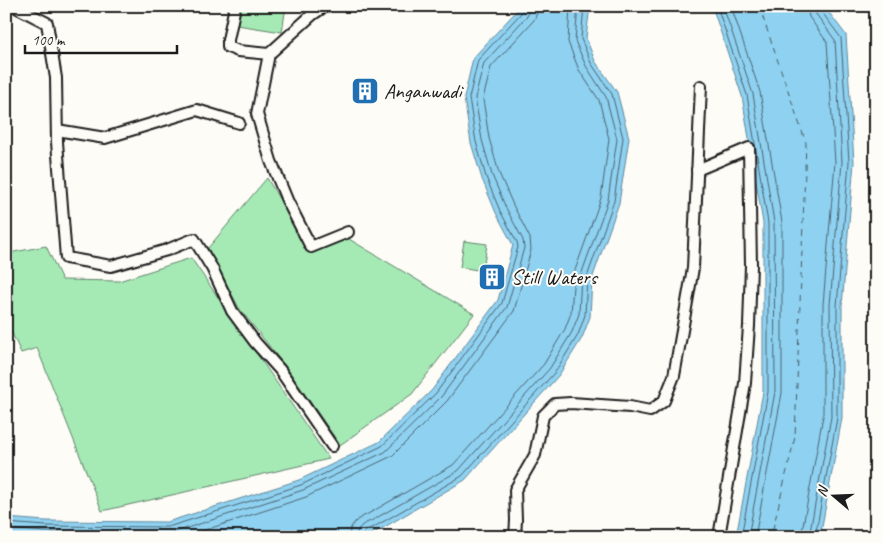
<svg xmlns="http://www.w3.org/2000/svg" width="882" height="543" font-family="Caveat,sans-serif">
	<rect width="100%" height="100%" fill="#fdfcf7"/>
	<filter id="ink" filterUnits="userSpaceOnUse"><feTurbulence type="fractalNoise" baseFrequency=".02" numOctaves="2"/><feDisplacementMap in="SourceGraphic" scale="10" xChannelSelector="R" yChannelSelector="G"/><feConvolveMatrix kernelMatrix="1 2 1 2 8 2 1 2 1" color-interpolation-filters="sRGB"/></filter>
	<g filter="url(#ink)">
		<g fill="#a5eab5" stroke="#608368">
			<path d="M240,6h46l-4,26 -45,-7z"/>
			<path d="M267,178l43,74 39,-13 125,75 -62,80 -72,51 -51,-74 -50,-63 -31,-60z"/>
			<path d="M464,241l23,3 -4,27 -23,-4z"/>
			<path d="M46,246l16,34 57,1 72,-23 138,201 -227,52 -65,-163 -16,5 -15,-33v-62l3,-5z"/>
		</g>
		<g fill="#8fd1f0" stroke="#61899b">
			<path d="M521,6h69l-4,32 9,23 22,31 12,46 -10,65 -27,76 -2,38 -8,21 -23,37 -94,105 -89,52 -15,5h-355v-19l40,3 121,1 132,-42 80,-38 53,-52 66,-90 15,-55 -17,-32 -14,-34 -11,-36 -7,-45 9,-40z"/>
			<path d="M712,6h112l22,29 8,127 -12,144v112l-22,119h-84l27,-145v-169l-21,-127z"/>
		</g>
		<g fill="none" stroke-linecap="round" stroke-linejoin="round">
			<g stroke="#4a6471" stroke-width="1">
				<path d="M717,6l30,89 21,128v169l-27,145"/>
				<path d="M723,6l30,88 21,128 1,170 -27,145"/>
				<path d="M731,6l29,86 22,130v171l-27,144"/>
				<path d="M6,523l40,3 122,1 133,-42 81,-39 54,-53 66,-90 16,-56 -1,-5 -17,-31 -14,-34 -10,-35 -7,-44 9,-38 44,-48 2,-6"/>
				<path d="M6,529l40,3 123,2 134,-44 82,-38 56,-55 66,-90 17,-59 -1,-8 -17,-32 -14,-33 -10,-35 -7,-42 9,-35 44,-48 2,-9"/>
				<path d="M184,537l122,-40 86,-41 55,-55 67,-90 17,-61 -1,-12 -17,-33 -14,-32 -10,-35 -6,-39 8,-32 43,-47 3,-7 1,-7"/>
				<path d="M349,537c0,-13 8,-18 19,-23l85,-49 91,-101 21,-35 6,-16 3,-40 27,-75 8,-59 -10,-39 -20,-30 -11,-28 2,-36"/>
				<path d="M356,537c1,-10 7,-13 15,-16l87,-50 92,-103 22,-36 7,-18 2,-39 27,-75 9,-61 -11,-42 -20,-31 -11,-25 3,-35"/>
				<path d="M363,537l2,-7 9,-3 88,-51 93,-104 23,-37 7,-20 2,-38 27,-76 9,-63 -11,-44 -21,-31 -10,-24 3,-33"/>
				<path d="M801,537l22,-121v-111l12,-143 -8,-120 -18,-25 -2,-11"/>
				<path d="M809,537l22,-120 -1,-112 12,-143 -7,-122 -19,-26 -2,-8"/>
				<path d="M815,537l22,-119v-112l12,-144 -8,-124 -20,-27 -1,-5"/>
			</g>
			<path stroke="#445b66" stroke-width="1" stroke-dasharray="6 5" stroke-linecap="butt" d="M759,6l47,137 -11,294 -24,100"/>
			<g stroke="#1c1c1c" stroke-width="14">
				<g id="minor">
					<path d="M14,6l33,17 9,55 1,64 9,116 45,8 56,-16 27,-11 18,29 20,43 23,31 25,28 52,76"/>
					<path d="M235,6l-7,34v7l10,4 31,3 43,-39 13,-9"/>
					<path d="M269,54l-12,60 14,47 16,39 24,47 37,-15"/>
					<path d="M57,130l48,8 92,-28 42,13"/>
					<path d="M697,170l52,-22 2,117 -2,61 -4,57 -26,154"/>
					<path d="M515,537l1,-17 -1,-30 20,-35 8,-39 12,-12 16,-1 59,4 20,4 14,-10 10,-25 19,-108 8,-182"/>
				</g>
			</g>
			<use href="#minor" stroke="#fdfcf7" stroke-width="10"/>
		</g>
	</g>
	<defs>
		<g id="building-square" transform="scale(1.4375)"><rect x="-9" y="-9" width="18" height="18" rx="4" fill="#1f6fb2" stroke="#fdfcf7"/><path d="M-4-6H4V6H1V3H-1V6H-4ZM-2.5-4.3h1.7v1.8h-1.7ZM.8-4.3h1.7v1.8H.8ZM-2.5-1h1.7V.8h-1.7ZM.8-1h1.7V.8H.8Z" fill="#fff"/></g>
	</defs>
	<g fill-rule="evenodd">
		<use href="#building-square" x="365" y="91"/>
		<use href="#building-square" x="492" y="277"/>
	</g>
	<g text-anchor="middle" stroke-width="4" stroke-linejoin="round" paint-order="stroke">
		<g font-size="21" fill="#1c1c1c" stroke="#fdfcf7" text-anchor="start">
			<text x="384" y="98">Anganwadi</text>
			<text x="511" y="284">Still Waters</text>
		</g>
	</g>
	<rect width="882" height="543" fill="none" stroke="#fdfcf7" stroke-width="25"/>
	<rect x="12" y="12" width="857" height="518" fill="none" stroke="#1c1c1c" stroke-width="2" filter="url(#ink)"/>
	<g transform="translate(834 496) rotate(289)" stroke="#fdfcf7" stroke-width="4" paint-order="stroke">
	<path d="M0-4L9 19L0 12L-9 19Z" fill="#1c1c1c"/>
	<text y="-8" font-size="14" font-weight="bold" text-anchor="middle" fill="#1c1c1c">N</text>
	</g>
	<path d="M25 45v8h152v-8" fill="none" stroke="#1c1c1c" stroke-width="2.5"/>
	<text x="32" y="45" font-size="15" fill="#1c1c1c" stroke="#fdfcf7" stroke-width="4" paint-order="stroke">100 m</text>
</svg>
